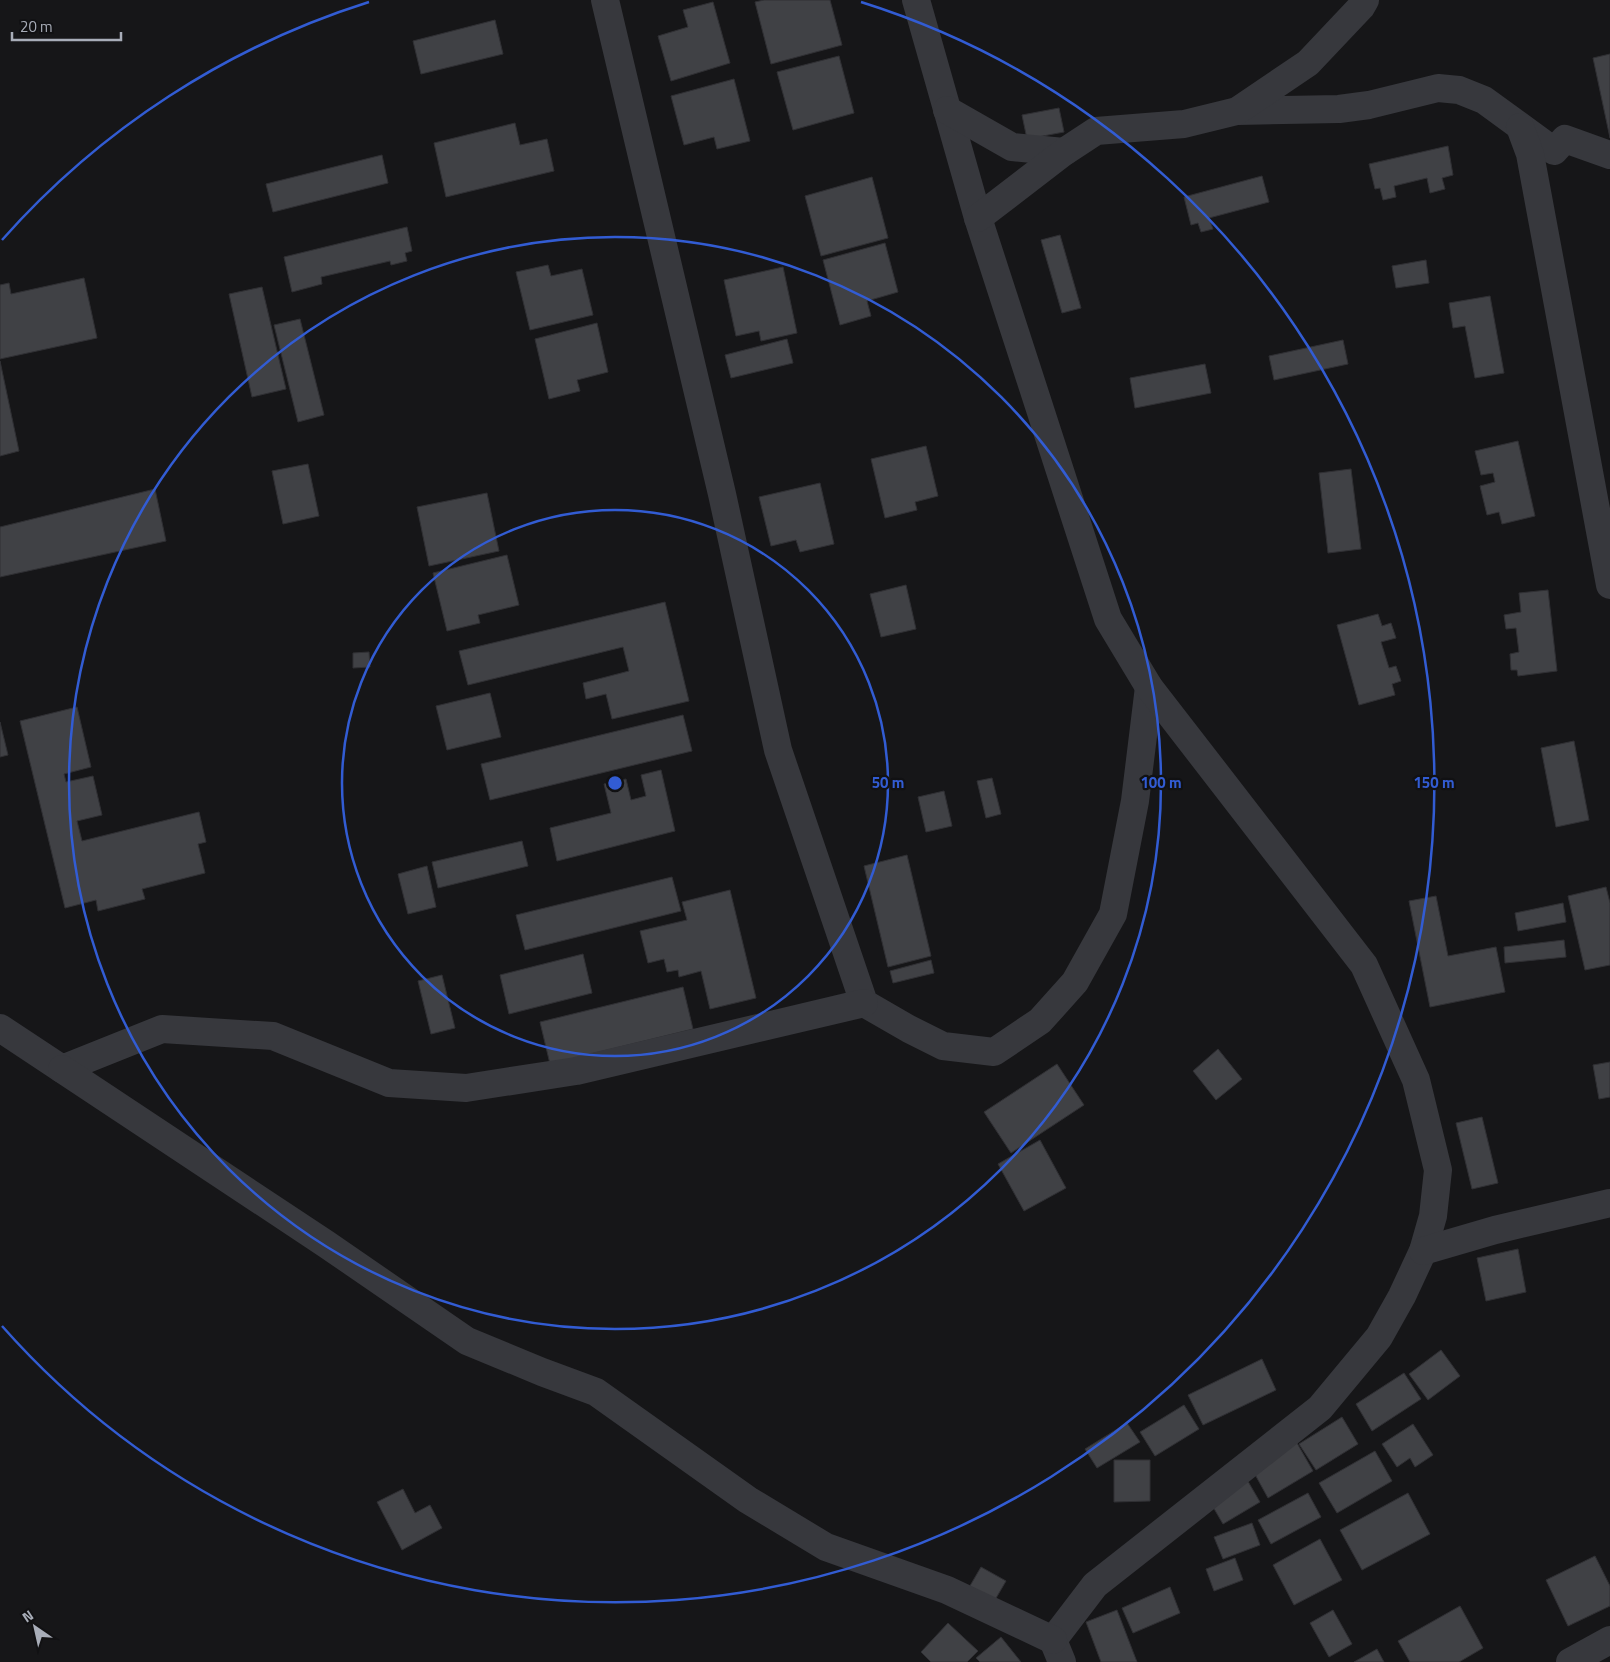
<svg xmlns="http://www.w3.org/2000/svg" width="1610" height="1662" font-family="'Titillium Web',sans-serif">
	<rect width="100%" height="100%" fill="#161618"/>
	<g fill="#404145" stroke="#303034">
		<path d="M764,0h66l12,45 -71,19 -16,-62z"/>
		<path d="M713,2l17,61 -59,18 -13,-45 30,-9 -5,-17z"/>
		<path d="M495,20l8,34 -82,20 -8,-33z"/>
		<path d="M1610,54v84l-17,-80z"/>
		<path d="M839,56l15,57 -61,17 -16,-58z"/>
		<path d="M734,79l16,62 -33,8 -3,-12 -30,8 -13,-49z"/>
		<path d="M1059,108l5,24 -37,7 -5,-24z"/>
		<path d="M515,123l5,22 27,-6 7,32 -108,26 -12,-54z"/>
		<path d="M1448,146l5,29 -11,3 3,11 -15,4 -3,-15 -33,8 2,11 -13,3 -3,-12 -5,1 -6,-25z"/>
		<path d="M382,155l6,28 -115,29 -7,-28z"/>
		<path d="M1262,176l7,26 -60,16 4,11 -12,3 -3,-9 -7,2 -7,-28z"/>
		<path d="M872,177l16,61 -67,18 -16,-60z"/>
		<path d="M407,227l5,24 -7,2 2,8 -16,4 -1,-4 -69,16 1,7 -30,8 -8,-35z"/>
		<path d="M1060,235l21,73 -19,5 -21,-73z"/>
		<path d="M885,243l13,49 -31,9 4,15 -31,9 -17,-65z"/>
		<path d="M1426,260l3,23 -33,5 -4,-22z"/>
		<path d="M548,265l3,11 31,-7 11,46 -63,15 -14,-58z"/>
		<path d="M783,267l14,66 -36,8 -2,-10 -23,5 -12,-56z"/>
		<path d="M84,278l13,60 -97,21v-74l9,-2 2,11z"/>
		<path d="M262,287l24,102 -34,8 -23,-103z"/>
		<path d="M1490,296l14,77 -29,5 -10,-52 -12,2 -4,-25z"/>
		<path d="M300,319l24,96 -26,7 -24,-97z"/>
		<path d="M597,323l11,49 -31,8 3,11 -31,8 -14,-60z"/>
		<path d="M787,339l6,24 -62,15 -6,-23z"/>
		<path d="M1343,340l5,24 -74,16 -5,-24z"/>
		<path d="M0,361l19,90 -19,5z"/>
		<path d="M1205,364l6,29 -76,15 -5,-30z"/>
		<path d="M1518,441l17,75 -33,8 -3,-12 -12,3 -7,-29 15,-4 -2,-9 -12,2 -6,-24z"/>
		<path d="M926,446l12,50 -23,6 2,8 -32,8 -14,-59z"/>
		<path d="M308,464l11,52 -36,8 -11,-53z"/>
		<path d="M1351,469l10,80 -33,4 -9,-80z"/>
		<path d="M820,483l14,61 -34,8 -4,-12 -25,6 -12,-49z"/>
		<path d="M155,489l11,52 -166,36v-50z"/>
		<path d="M487,493l12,58 -70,15 -12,-59z"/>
		<path d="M507,555l12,50 -41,10 2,8 -33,8 -14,-58z"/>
		<path d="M906,585l10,44 -35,8 -11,-43z"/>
		<path d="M1548,590l9,81 -39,5 -1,-6h-6l-1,-16 9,-2 -3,-24 -10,1 -2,-14 17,-3 -2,-19z"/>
		<path d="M665,602l24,99 -77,18 -6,-25 -20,5 -3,-16 46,-12 -6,-24 -155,38 -9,-34z"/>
		<path d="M1378,614l4,12 9,-3 5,15 -15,4 8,26 7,-2 5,15 -9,3 3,11 -36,10 -22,-80z"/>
		<path d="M369,652l1,15 -17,1v-15z"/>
		<path d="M490,693l11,44 -54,13 -11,-44z"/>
		<path d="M77,707l14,60 -27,7 2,8 27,-6 9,39 -25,6 5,20 117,-29 7,30 -8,2 7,29 -63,16 3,10 -47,12 -2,-11 -31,8 -45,-187z"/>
		<path d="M683,715l9,36 -202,49 -9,-36z"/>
		<path d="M0,722l8,33 -8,2z"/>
		<path d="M1574,741l15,79 -33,7 -15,-79z"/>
		<path d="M661,770l14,61 -118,30 -7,-33 61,-15 -7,-29 22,-5 5,21 15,-4 -5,-21z"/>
		<path d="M992,778l9,36 -15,4 -9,-37z"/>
		<path d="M944,791l8,35 -26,6 -8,-35z"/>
		<path d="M522,841l6,25 -90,22 -6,-26z"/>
		<path d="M907,855l24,101 -43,11 -24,-101z"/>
		<path d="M427,866l9,41 -28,7 -10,-40z"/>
		<path d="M672,877l9,34 -156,39 -9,-35z"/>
		<path d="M1606,887l4,16v62l-25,5 -17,-74z"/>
		<path d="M730,890l26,108 -46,11 -9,-38 -22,6 -1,-7 -11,2 -3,-13 -16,4 -8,-32 47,-11 -5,-18z"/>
		<path d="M1436,896l12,60 48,-9 9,45 -75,15 -21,-106z"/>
		<path d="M1563,903l3,19 -48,9 -3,-18z"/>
		<path d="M1564,940l2,17 -61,6 -1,-16z"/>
		<path d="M583,954l9,39 -83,21 -9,-39z"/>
		<path d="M931,960l3,13 -41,10 -3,-12z"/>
		<path d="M442,975l13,53 -24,6 -13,-53z"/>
		<path d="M683,987l10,42 -143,35 -10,-42z"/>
		<path d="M1218,1049l24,30 -26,21 -23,-29z"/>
		<path d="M1610,1062v35l-11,2 -6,-34z"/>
		<path d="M1057,1064l27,41 -73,48 -27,-41z"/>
		<path d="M1482,1117l16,66 -26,6 -16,-66z"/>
		<path d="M1040,1140l26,48 -42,23 -26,-47z"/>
		<path d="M1518,1249l8,43 -40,9 -9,-43z"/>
		<path d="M1441,1350l19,26 -32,24 -19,-26z"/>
		<path d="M1262,1359l14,31 -73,35 -15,-30z"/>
		<path d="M1404,1373l17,26 -49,32 -16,-27z"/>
		<path d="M1184,1405l15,24 -44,27 -15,-24z"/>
		<path d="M1342,1417l16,27 -42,26 -17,-26z"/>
		<path d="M1127,1423l13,19 -43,26 -12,-19z"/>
		<path d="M1413,1424l20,31 -18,12 -5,-9 -13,9 -15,-23z"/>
		<path d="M1297,1443l16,28 -45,27 -16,-29z"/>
		<path d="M1375,1451l17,30 -55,32 -18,-30z"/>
		<path d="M1114,1460h36v41l-36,1z"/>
		<path d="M1246,1478l14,24 -37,22 -14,-24z"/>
		<path d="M403,1489l12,24 15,-8 12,23 -40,22 -25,-48z"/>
		<path d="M1308,1493l13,24 -50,27 -13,-24z"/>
		<path d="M1408,1493l22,41 -68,36 -22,-40z"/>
		<path d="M1252,1523l8,22 -37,14 -9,-22z"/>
		<path d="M1320,1539l22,41 -48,25 -21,-40z"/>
		<path d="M1595,1556l15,30v20l-42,20 -22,-46z"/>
		<path d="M1235,1558l8,22 -29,11 -8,-22z"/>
		<path d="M981,1567l25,14 -14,24 -25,-14z"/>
		<path d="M1170,1587l10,26 -47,20 -11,-25z"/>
		<path d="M1460,1606l23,42 -24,14h-49l-12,-21z"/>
		<path d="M1117,1610l20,52h-36l-15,-40z"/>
		<path d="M1333,1610l19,34 -23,13 -19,-34z"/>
		<path d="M948,1623l30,28 -11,11h-36l-10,-10z"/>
		<path d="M1001,1637l20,25h-41l-4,-4z"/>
		<path d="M1377,1649l7,13h-30z"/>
	</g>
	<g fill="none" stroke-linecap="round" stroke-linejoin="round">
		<g stroke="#37383d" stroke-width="28">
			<path d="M605,0l117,494 56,256 86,253 45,26 34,17 51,6 46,-31 35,-39 38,-68 22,-113 14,-114"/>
			<path d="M916,0l62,218 130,401 41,68 215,278 52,115 22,90 -5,46 -10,35 -21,45 -23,41 -59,71 -225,177 -42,55 9,22"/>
			<path d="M947,110l65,37 52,5"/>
			<path d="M1237,111l102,-2 30,-4 69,-17 21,2 25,10 70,51 11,-12 45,16"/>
			<path d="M1520,127l10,27 80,431"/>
			<path d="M978,218l86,-66 32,-21 88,-7 53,-13 71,-48 53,-56 4,-7"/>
			<path d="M0,1028l62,41 100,-40 111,7 116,47 77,5 110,-17 288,-68"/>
			<path d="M62,1069l264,175 141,97 75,31 54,20 152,108 78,47 121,43 106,50"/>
			<path d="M1423,1251l72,-21 115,-27"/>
			<path d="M1570,1662l40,-22"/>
		</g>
	</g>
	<g fill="none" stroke="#325cd3" stroke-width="2.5">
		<circle cx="615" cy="783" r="273"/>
		<circle cx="615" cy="783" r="546"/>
		<path d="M2 240A819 819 0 0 1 369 2M861 2A819 819 0 1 1 2 1326"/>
	</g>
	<circle cx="615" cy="783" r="8" fill="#325cd3" stroke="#111113" stroke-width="2.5"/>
	<g font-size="15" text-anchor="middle" font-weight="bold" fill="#325cd3" stroke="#111113" stroke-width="4.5" stroke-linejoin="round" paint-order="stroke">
		<text x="888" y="788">50 m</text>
		<text x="1161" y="788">100 m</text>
		<text x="1434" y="788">150 m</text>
	</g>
	<g transform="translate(35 1627) rotate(326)" stroke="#111113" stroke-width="4" paint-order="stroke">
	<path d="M0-4L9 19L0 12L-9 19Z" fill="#a8adb8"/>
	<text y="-8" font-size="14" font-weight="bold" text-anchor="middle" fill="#a8adb8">N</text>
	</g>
	<path d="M12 32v8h109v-8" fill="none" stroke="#a8adb8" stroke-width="2.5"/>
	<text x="20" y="32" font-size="15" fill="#a8adb8" stroke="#111113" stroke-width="4" paint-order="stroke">20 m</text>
</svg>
